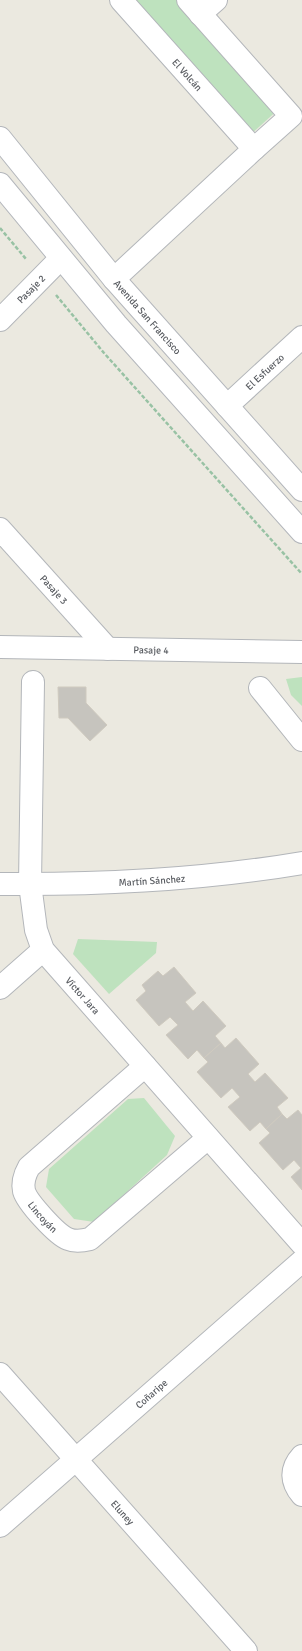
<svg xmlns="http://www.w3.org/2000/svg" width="302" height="1651" font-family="Signika,sans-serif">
	<rect width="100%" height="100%" fill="#ebe9e0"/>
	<g fill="#bee2be">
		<path d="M131,0h54l96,107 -33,30z"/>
		<path d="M302,677v29l-11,-11 -5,-16z"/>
		<path d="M78,939l79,3 -1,11 -47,41 -36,-40z"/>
		<path d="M144,1098l31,38 -8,19 -73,67 -20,-3 -28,-32 3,-18 79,-70z"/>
	</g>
	<g fill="#c6c4be" stroke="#cfcabf">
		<path d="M58,687h28v16l21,22 -17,16 -22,-23h-9z"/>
		<path d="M174,967l22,26 -11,9 8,9 10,-10 23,25 -11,10 6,7 -17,15 -7,-8 -9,9 -22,-24 12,-10 -8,-8 -11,9 -23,-26 10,-9 -4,-6 16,-14 5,5z"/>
		<path d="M236,1038l23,26 -11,10 7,8 10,-9 23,25 -11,9 5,7 -16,15 -6,-7 -10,9 -22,-24 12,-10 -8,-9 -11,10 -24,-26 11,-10 -4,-4 17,-15 4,5z"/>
		<path d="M298,1110l4,5v75l-11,-13 10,-9 -7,-8 -11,10 -24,-27 11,-10 -4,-4 16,-15 5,5z"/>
	</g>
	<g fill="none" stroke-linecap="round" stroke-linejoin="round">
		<g stroke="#b3b6ba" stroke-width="24">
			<g id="street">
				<path id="s1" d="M121,0l133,149 37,-33 -103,-116"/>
				<path d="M200,14l16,-14"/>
				<path d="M114,279l140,-130"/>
				<path id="s2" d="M0,320l61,-62"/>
				<path id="s3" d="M227,406l75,-69"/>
				<path id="s4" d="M0,529l108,120"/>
				<path id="s5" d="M0,647l302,5"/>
				<path id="s6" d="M33,682l-3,202 6,46 7,20 259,294"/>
				<path d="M260,688l42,52"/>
				<path id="s7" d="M0,884c101,1 202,-4 302,-21"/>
				<path d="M0,988l43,-38"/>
				<path id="s8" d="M145,1066l-116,101c-4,7 -7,15 -5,24 3,11 33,44 44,48 7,3 14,2 22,0l118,-101"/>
				<path id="s9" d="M0,1374l246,277"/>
				<path d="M302,1456c-12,13 -11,26 0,39"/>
				<path id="s10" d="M0,1526l302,-265"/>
			</g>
		</g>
		<g stroke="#b4b7bc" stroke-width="24">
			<g id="secondary">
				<path id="s11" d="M0,138l114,141 188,211"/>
				<path d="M0,184l116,140 186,208"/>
			</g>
		</g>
		<g stroke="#98c2a4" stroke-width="2.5" stroke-dasharray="4 2" stroke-linecap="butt">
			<path d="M0,228l26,31"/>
			<path d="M56,295l48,58 198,221"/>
		</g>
		<use href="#street" stroke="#fff" stroke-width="22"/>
		<use href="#secondary" stroke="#fff" stroke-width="22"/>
	</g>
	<g text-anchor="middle" stroke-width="3.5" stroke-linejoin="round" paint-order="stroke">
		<g font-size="10" fill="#595c61" stroke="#fff">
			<text dy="4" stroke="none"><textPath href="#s1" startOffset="100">El Volcán</textPath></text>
			<text dy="4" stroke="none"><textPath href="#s2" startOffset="44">Pasaje 2</textPath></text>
			<text dy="4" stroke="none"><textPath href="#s11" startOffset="232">Avenida San Francisco</textPath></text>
			<text dy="4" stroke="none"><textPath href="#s3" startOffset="51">El Esfuerzo</textPath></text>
			<text dy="4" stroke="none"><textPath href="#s4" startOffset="81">Pasaje 3</textPath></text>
			<text dy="4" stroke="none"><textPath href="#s5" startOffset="151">Pasaje 4</textPath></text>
			<text dy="4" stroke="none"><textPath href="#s7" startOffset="152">Martín Sánchez</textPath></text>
			<text dy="4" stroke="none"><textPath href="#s6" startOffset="330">Víctor Jara</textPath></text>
			<text dy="4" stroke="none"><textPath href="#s8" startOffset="211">Lincoyán</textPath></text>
			<text dy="4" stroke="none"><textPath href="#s10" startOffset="201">Coñaripe</textPath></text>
			<text dy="4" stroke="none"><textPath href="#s9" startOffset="185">Eluney</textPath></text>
		</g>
	</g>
</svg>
